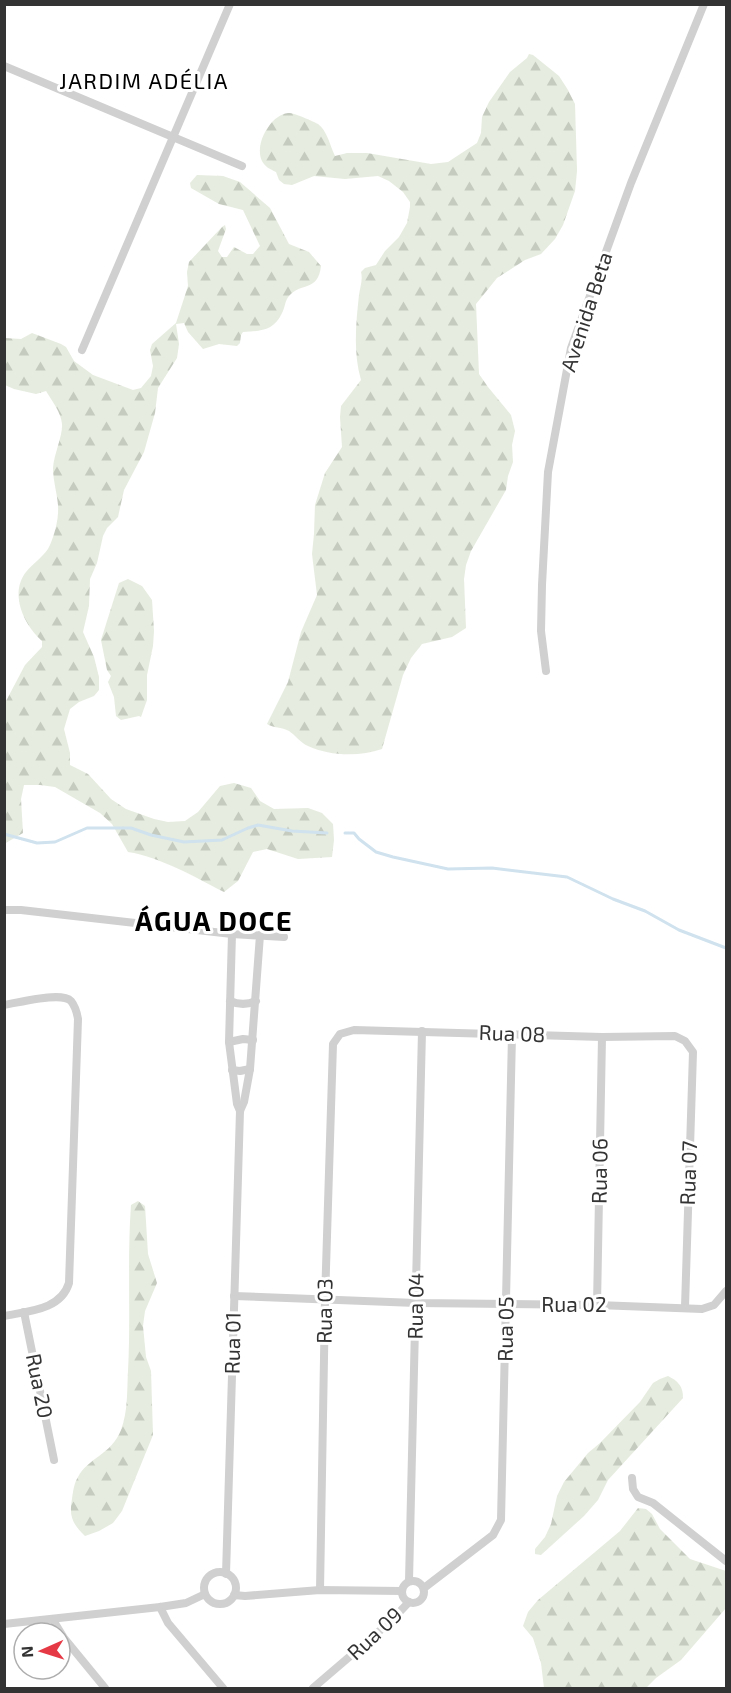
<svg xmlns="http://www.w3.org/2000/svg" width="731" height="1693" font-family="'Exo 2',sans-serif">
	<defs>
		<pattern id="forest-firs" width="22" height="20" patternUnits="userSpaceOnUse" patternTransform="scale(1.5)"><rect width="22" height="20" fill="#e6ecdf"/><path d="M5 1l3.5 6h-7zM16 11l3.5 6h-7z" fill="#c6cbc0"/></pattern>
	</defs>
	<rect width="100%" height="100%" fill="#fff"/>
	<g fill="url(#forest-firs)">
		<path d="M529,54l4,1 26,21 9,14 7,14 2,67 -2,20 -12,34 -8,14 -14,15 -16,6 -28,18 -21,26 3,70 9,13 23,28 4,16 -3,14 1,17 -5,14 -2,14 -35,61 -5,14 -2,14 2,49 -14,9 -30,7 -11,14 -8,17 -21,74c-23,8 -52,7 -74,-3 -7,-3 -13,-11 -19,-15 -7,-4 -16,-3 -22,-7l21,-42 13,-50 16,-37 -5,-41 2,-20 1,-29 10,-32 17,-26 -2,-30 1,-11 20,-26c-8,-28 -5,-57 -2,-85 1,-8 4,-15 2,-23l4,-4 11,-3 9,-14 14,-14 8,-14 3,-16v-5l-7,-10 -14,-11 -11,-5 -33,3 -31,-3 -22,9 -8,-1 -5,-4 -3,-8c-6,-3 -11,-5 -14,-11 -8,-16 8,-46 26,-48 4,-1 25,8 30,11 9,6 12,22 17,32l12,-3h20l64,11 17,-2 29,-19 4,-10 1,-16 7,-15 21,-30 17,-14z"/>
		<path d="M197,175l26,1 17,6 30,26 19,36 20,8 12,14c-3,26 -20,16 -32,30 -4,4 -4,12 -7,17 -8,18 -22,18 -39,19l-2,3 -1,8 -3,3 -18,-2 -16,5 -15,-17 -4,-9 -8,1 3,20 -2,14 -19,30 -3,25 -11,39 -20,38 -6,27 -11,11 -4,8 -6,27 -7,16 -1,27 -6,26 11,25 5,20v13l-5,6 -15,6 -9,7 -6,20 6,24v12l18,9 23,25 15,10 28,10 14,3 17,-1 13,-9 22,-26 14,-3 17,5 9,13 14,8 34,-1 14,5 11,11 1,16 -2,17 -34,2 -31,-10 -14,3 -15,29 -14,11c-29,-15 -64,-35 -96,-40l-16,-28 -12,-11 -45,-26 -15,-2h-16l-3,14 2,34 -19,11 1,-141 20,-38 17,-18v-6c-18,-16 -33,-47 -16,-69 7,-9 20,-17 24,-27 5,-12 9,-27 8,-40 -1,-12 -5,-25 -5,-37 1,-14 10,-33 9,-44 -1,-12 -10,-23 -16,-33l-10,3 -22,-5 -9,-4v-47l16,1 11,-6 29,11 5,3 8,14 19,14 40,15 8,-2 10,-12 2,-10 -3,-16 2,-6 24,-21 12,-37 -1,-14 2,-10 33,-35 3,-2 1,4 -8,22 4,6h5l7,-10 13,7h6l7,-8 -17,-36 -24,-6 -28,-16 -1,-5z"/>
		<path d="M128,579l14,7 10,14 2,31 -1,15 -6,29v25l-6,17 -2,-1 -18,4 -5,-4 -2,-19 -6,-15 3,-6 -4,-6 -6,-30 18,-57z"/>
		<path d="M138,1201l7,5 3,48 9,29 -12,28 -2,15 3,31 5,14 2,64 -31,76 -9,12 -14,8 -14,5c-13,-13 -16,-19 -13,-37 1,-7 2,-16 6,-22 10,-19 33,-22 43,-47 7,-18 6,-40 7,-59 3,-55 -1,-111 3,-166z"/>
		<path d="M668,1376c10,5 15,10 15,22l-75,82 -10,20 -14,16 -43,39 -6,-1v-5l10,-12 6,-13 6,-28 7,-14 24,-29 12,-10 40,-41 13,-19 7,-4z"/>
		<path d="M638,1508l8,1 6,5 8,15 30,30 36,12v37l-45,52 -25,18 -10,10h-102l-3,-25 -8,-25 -10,-12 5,-14 10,-12 82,-69z"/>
	</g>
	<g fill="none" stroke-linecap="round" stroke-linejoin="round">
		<g stroke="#cfe2ee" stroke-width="3">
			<path d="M345,833h9l5,6 17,13 17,5 55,12 44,-1 75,9 46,22 32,12 34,19 47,18"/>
			<path d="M4,834l33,9 18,-1 32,-14h44l20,7 33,7 38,-2 26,-12 10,-3 34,6 35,2"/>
		</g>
		<g stroke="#d0d0d0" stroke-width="8">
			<path d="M4,66l238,100"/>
			<path d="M82,350l148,-346"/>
			<path d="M546,671l-5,-40 1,-46 6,-113 23,-124 60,-165 73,-179"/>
			<path d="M4,910h17l211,24 52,3"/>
			<path d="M232,934l-3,108 8,62 3,7"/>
			<path d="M230,1001c9,4 17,4 26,0"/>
			<path d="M4,1005c14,-2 57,-14 67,-4 4,5 6,12 7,18l-9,264c-8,27 -41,28 -65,33"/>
			<path d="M229,1042l14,-3 10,1"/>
			<path d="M232,1070l8,1 10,-2"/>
			<path d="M234,1296l182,7 181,2 105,4 12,-4 12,-14"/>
			<path d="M597,1305l5,-268"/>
			<path d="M24,1312l30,148"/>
			<path d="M632,1478l1,11 5,8 15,6 73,58"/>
			<circle cx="220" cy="1588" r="16"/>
			<path d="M226,1574l14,-463 4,-9 6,-33 10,-134"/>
			<path d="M409,1581l13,-550"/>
			<circle cx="413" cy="1592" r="11"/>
			<path d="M424,1588l69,-53 8,-15 11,-485"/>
			<path d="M320,1590l5,-290 8,-256 7,-10 14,-4 248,7 73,-1 10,5 8,11 -8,255"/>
			<path d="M234,1595l11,1 75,-6 82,1"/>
			<path d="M160,1607l8,16 55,65"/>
			<path d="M53,1620l11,18 41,50"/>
			<path d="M4,1624l156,-17 26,-4 19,-9"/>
			<path d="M313,1688l77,-66 19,-20"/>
		</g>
	</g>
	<g text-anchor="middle" stroke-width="6" stroke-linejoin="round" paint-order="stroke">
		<g font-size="21" fill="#333" stroke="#fff">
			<text transform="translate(587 312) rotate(-72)" y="7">Avenida Beta</text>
			<text transform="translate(512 1034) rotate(2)" y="7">Rua 08</text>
			<text transform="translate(600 1171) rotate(-89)" y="7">Rua 06</text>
			<text transform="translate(689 1173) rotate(-88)" y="7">Rua 07</text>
			<text x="574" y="1312">Rua 02</text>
			<text transform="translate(416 1306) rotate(-89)" y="7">Rua 04</text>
			<text transform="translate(325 1311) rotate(-89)" y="7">Rua 03</text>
			<text transform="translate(506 1329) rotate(-89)" y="7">Rua 05</text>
			<text transform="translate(233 1343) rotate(-89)" y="7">Rua 01</text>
			<text transform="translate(39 1386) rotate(79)" y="7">Rua 20</text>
			<text transform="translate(375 1634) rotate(-43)" y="7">Rua 09</text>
		</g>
		<g font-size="22" letter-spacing="1.5" fill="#000" stroke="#fff">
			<text x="144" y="89">JARDIM ADÉLIA</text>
		</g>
		<g font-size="27" font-weight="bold" letter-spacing="1.5" fill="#000" stroke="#fff">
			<text x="214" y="931">ÁGUA DOCE</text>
		</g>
	</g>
	<rect width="731" height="1693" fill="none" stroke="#333333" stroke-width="12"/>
	<g transform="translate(42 1651) rotate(267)"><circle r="28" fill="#ffffff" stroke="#adadad" stroke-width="1.5"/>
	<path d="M0-4.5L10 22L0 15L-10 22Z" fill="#e63946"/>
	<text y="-9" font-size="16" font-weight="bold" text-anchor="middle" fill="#333333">N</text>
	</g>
</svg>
